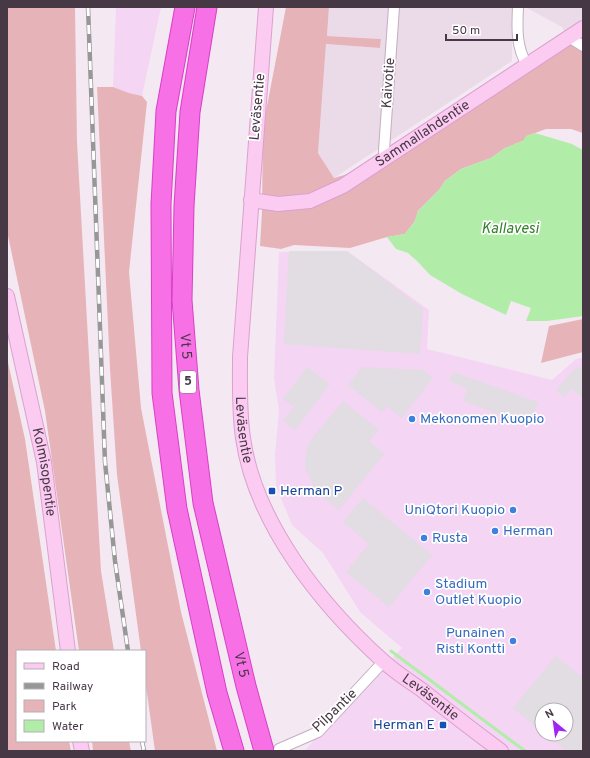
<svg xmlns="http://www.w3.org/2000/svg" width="590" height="758" viewBox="0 0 590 758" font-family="Overpass,sans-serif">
<rect width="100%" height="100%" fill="#f4e9f2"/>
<g fill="#ebdbe9">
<path d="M329,7h183v54l-178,117 -16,-25 8,-109 54,4 1,-9 -54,-3z"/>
<path d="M525,7h58v40l-13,-7 -8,-13z"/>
</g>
<g fill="#f4d5f3" fill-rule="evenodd">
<path d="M116,7h45l-19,89 -13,-3 -16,-6z"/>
<path d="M347,251l82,59 -2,39 125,31 24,-21 7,-1v393h-279l98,-103 -42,-36 -37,-59 -31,-28 -16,-39 -1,-31 4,-45 -5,-31 5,-127zM542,710h24v24h-24z"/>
</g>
<g fill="#e6b4b8">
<path d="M7,7h68l2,135 24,429 13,80h-35l-34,-240 -38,-180z"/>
<path d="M286,7h43l-2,29 54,3 -1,9 -54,-4 -8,109 16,25 55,-16 181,-122 13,8v85l-12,-4h-25l-19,7 -4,5 -6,2 -4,2 -8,3 -14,10 -30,11 -16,12 -6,9 -21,21 -3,10 -10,13 -18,3 -37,11 -56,-3 -13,4 -21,-3 2,-34 1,-85z"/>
<path d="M97,87h16l16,6 13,3 5,6 -18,170 12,136 40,204 36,139h-62l-10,-72v-28h-4l-24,-176 -7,-106z"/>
<path d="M583,319v33l-42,11 8,-37z"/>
<path d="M7,358l18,81 31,212h-39v90h52l2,10h-64z"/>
<path d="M92,741h37l2,10h-38z"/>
</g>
<g fill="#e2dde2">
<path d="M289,251h58l76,58 -3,45 -136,-10z"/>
<path d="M577,366l6,5v27l-12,-9 -7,8 -8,-7z"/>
<path d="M307,367l23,17 -35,46 -12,-9 11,-14 -11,-8z"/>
<path d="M362,367l61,3 10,8 -31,40 -15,-12 -5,6 -34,-27z"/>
<path d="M453,372l85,30 -9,24 -66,-25 4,-13 -18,-7z"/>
<path d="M343,401l36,29 -10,11 15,13 -45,56 -23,-18 -11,-25 1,-15 4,-11z"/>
<path d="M363,498l69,57 -43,52 -43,-35 23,-28 -26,-22z"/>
<path d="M556,656l27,22v73h-17l-21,-17h21v-24h-24v22l-29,-24z"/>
</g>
<path fill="#b1eda8" d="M535,133l37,11 11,6v166l-36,5h-21l5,-13 -20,-7 -5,14 -44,-21 -32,-19 -13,-14 -9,-8 -12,-4 -9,-12 18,-3 10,-13 3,-10 21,-21 6,-9 16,-12 30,-11 14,-10 8,-3 4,-2 6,-2 3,-5z"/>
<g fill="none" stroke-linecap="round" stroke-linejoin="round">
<path stroke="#b1eda8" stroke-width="3" d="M391,651l134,100"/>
<defs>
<g id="street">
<path d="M518,7c-1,20 -2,40 9,58"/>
<path d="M569,37l14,9"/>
<path d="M385,159l-1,-9 10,-143"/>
<path d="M279,749l39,-17 66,-71"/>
</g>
<g id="secondary">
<path id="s1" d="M266,7l-26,350c0,27 -1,54 3,81 12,85 78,167 140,223 12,11 26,20 39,29 26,21 52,41 79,61"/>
<path id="s2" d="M251,200l27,4 32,-3 33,-15 240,-158"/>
<path id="s3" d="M7,296l37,166 24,189"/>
<path d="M80,741l2,10"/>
</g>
<g id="highway">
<path d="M185,7l-19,104 -5,93 1,189 15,116 40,184 17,58"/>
<path id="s4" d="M207,7l-17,105 -6,94 -2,94 7,90 14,113 43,183 18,65"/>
</g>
</defs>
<use href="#street" stroke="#c2afbf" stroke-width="12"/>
<use href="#secondary" stroke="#daa1ce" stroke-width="16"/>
<use href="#highway" stroke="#d740c7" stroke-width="21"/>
<use href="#street" stroke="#fff" stroke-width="10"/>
<use href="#secondary" stroke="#fccbf1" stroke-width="14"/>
<use href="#highway" stroke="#f770e5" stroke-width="19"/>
<defs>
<g id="rail">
<path d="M88,7l17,455 10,99 13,90"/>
<path d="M142,741l2,10"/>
</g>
</defs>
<use href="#rail" stroke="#979797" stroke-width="4.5"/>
<use href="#rail" stroke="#fff" stroke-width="3" stroke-dasharray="9" stroke-linecap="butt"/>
</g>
<g fill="#3f7fe0" stroke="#fff" stroke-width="1.5">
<circle cx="412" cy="419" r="4"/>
<circle cx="513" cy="510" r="4"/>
<circle cx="495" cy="531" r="4"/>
<circle cx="424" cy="538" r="4"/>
<circle cx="427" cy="592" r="4"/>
<circle cx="513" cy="641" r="4"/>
</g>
<g fill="#1a4fb4" stroke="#fff" stroke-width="1.5">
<rect x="268" y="487" width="8" height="8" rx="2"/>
<rect x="439" y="721" width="8" height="8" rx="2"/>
</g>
<g text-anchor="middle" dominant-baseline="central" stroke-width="3.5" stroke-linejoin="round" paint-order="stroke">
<rect fill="#fff" stroke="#7e747e" stroke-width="1" x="180" y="371" width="16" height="22" rx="3"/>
<g font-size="13" font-weight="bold" fill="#473846">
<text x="188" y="382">5</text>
</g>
<g font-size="14" fill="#473846" stroke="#fff">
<text transform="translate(389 83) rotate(-86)">Kaivotie</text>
<text transform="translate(258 107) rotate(-85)">Leväsentie</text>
<text stroke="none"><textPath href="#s2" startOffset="191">Sammallahdentie</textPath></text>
<text stroke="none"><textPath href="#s4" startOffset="341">Vt 5</textPath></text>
<text stroke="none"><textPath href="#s1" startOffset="424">Leväsentie</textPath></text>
<text stroke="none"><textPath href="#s3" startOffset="180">Kolmisopentie</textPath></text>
<text stroke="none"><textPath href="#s4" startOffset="665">Vt 5</textPath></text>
<text stroke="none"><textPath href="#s1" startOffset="760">Leväsentie</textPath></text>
<text transform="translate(335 711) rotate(-44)">Pilpantie</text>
</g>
<g font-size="14" fill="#366cbe" stroke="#fff" text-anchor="start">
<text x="420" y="419">Mekonomen Kuopio</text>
<text x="505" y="510" text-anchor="end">UniQtori Kuopio</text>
<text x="503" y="531">Herman</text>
<text x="432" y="538">Rusta</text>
<text x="435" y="584">Stadium<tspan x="435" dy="16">Outlet Kuopio</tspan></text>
<text x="505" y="633" text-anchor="end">Punainen<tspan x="505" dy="16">Risti Kontti</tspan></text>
</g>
<g font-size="14" fill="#164399" stroke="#fff" text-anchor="start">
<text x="280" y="491">Herman P</text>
<text x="435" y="725" text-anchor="end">Herman E</text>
</g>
<g font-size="15" font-style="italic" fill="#33802a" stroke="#fff">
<text x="510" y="229">Kallavesi</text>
</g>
</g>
<rect width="590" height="758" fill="none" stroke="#473846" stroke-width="16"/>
<rect x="16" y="650" width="130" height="92" fill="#ffffff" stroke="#b5afb5"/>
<rect x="24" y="663" width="20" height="6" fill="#fccbf1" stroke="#b5afb5"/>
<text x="52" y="670" font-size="12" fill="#473846">Road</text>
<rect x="24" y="683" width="20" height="6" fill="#979797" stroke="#b5afb5"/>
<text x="52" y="690" font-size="12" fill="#473846">Railway</text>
<rect x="24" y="700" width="20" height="12" fill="#e6b4b8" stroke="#b5afb5"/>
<text x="52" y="710" font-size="12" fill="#473846">Park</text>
<rect x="24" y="720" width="20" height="12" fill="#b1eda8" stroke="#b5afb5"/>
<text x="52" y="730" font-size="12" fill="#473846">Water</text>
<g transform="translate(554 722) rotate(331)"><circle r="19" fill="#ffffff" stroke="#b5afb5"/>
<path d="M0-3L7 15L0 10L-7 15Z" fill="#a224f0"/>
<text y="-6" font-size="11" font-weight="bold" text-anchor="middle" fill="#473846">N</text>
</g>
<path d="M446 34v6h71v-6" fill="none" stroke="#473846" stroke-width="2"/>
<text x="452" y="34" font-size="12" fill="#473846" stroke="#ffffff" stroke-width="3" paint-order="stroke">50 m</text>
</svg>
